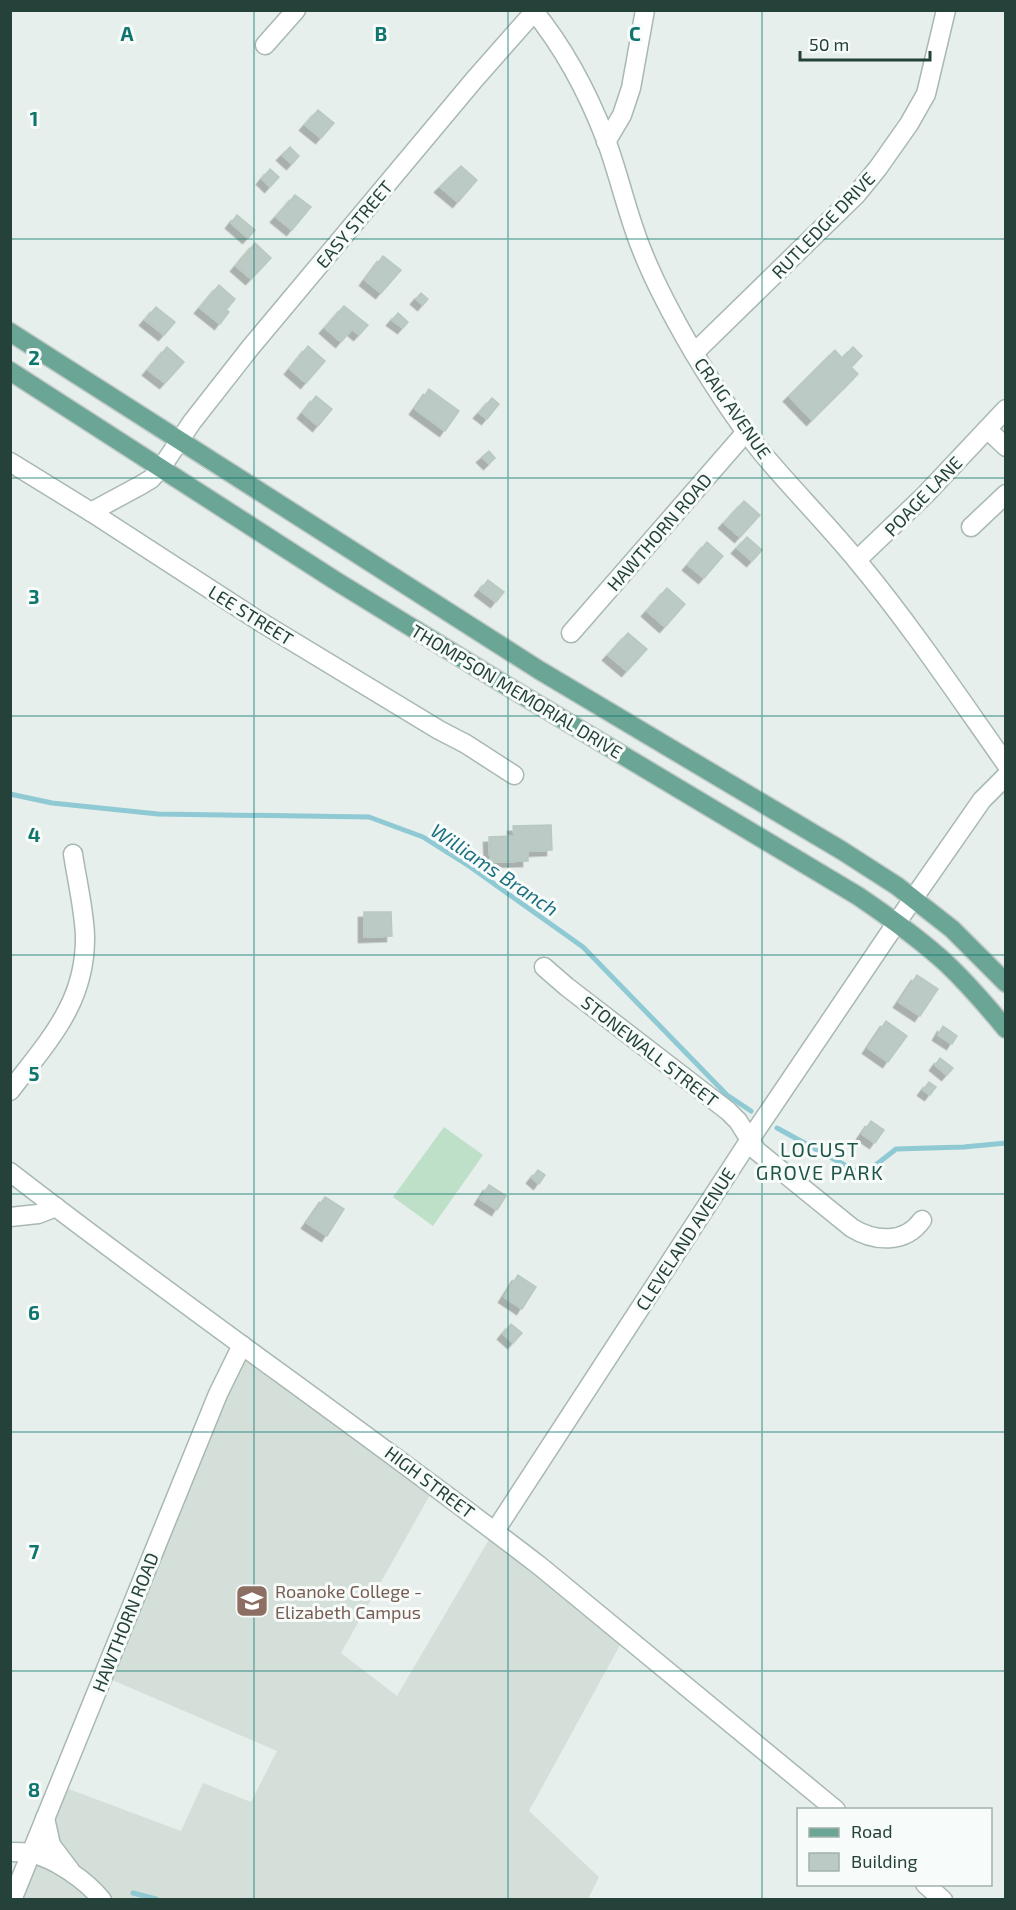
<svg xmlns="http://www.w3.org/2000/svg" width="1016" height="1910" viewBox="0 0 1016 1910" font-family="'Exo 2',sans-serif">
<defs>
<filter id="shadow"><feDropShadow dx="-5.5" dy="5.5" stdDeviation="0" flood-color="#0004"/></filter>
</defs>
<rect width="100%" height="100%" fill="#e6efeb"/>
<path fill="#d4dfda" d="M242,1345l193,141 -94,167 56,43 97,-165 131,105 -96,175 70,66 -11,22 -576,1 46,-115 123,46 22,-48 48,19 26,-51 -174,-75z"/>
<path fill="#bfe0c8" d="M444,1127l39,28 -50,71 -40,-29z"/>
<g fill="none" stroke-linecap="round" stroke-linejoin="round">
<g stroke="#8ec9d4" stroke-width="5">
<path d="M10,794l42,9 106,11 211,3 54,20 46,29 114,81 144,148 24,16"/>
<path d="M777,1128l86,47 33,-26 68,-2 42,-4"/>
<path d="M133,1893l23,6"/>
</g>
</g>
<g fill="#bbcac4" stroke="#b8c9c2" stroke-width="1.5" filter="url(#shadow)">
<path d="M318,110l16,13 -13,15 -16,-13z"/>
<path d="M290,147l9,9 -7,8 -10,-9z"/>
<path d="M461,166l16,14 -19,22 -18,-15z"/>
<path d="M270,169l9,8 -9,10 -8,-8z"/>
<path d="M295,195l16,12 -19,23 -16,-13z"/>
<path d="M237,215l18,15 -7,8 -17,-15z"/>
<path d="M255,243l16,15 -20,21 -15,-13z"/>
<path d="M383,256l18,14 -20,23 -16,-13z"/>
<path d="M219,285l16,14 -9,11 3,2 -9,12 -20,-16z"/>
<path d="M421,293l7,6 -5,6 -7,-6z"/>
<path d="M344,306l24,19 -9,10 -7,-6 -11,13 -16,-14z"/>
<path d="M156,307l19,15 -11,13 -19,-15z"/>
<path d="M398,313l10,9 -5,6 -11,-8z"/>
<path d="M308,346l17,15 -19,22 -16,-14z"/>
<path d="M167,347l17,15 -19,21 -17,-13z"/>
<path d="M853,347l9,9 -11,11 7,7 -46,46 -23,-24 46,-46 7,8z"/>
<path d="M429,389l30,22 -14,20 -30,-22z"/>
<path d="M316,396l16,13 -14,17 -15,-13z"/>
<path d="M492,398l7,6 -12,15 -8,-6z"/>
<path d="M489,451l6,7 -6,6 -7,-7z"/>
<path d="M744,501l16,14 -20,22 -16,-14z"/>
<path d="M747,537l15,13 -10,11 -15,-13z"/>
<path d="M707,542l16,14 -19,22 -16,-13z"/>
<path d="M488,580l16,12 -8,10 -16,-12z"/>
<path d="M667,588l18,16 -20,23 -18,-16z"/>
<path d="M628,633l19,16 -20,22 -19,-16z"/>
<path d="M551,825l1,25 -24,1v10l-38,1 -1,-25 25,-1 -1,-10z"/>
<path d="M364,912h27l1,24 -28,1z"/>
<path d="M917,975l21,14 -18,27 -21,-14z"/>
<path d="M886,1021l21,15 -19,26 -20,-14z"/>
<path d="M943,1026l14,10 -5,8 -14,-9z"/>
<path d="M940,1058l13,10 -6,7 -12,-10z"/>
<path d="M929,1082l7,5 -6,8 -7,-5z"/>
<path d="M871,1121l13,9 -9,13 -13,-9z"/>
<path d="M538,1170l7,5 -6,9 -7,-6z"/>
<path d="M489,1185l17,11 -9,14 -17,-11z"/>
<path d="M325,1197l19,12 -17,27 -20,-13z"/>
<path d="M518,1275l18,12 -14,22 -18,-12z"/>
<path d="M511,1324l11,9 -9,10 -10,-9z"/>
</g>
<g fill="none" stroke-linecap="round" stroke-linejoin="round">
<defs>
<g id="minor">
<path d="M533,10c32,39 55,83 73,130 13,35 21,73 35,108 14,36 33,71 53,105 21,35 43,69 69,101 31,37 65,71 96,109 53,64 99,133 147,201"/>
<path d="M265,45l31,-35"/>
<path d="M606,142l16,-27 9,-27 14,-78"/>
<path d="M694,353l162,-158 22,-27 31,-44 17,-30 20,-84"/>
<path d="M987,429l19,18"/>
<path d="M10,462l81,50"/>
<path d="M971,527l35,-33"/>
<path d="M857,560l68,-65 81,-86"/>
<path d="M571,633l175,-201"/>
<path d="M514,775l-48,-31 -27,-14 -180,-109 -168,-109 50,-27 10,-6 10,-11 31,-46 58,-74 224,-268 60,-68"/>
<path d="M544,967l23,20 161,124 10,10 19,30 95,77c23,14 53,16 70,-8"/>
<path d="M10,1091c38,-50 76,-88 75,-155 -1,-27 -8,-55 -12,-82"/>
<path d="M10,1172c174,135 356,260 531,395l295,243"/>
<path d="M10,1217l28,-3 18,-7"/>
<path d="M495,1531l254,-390 148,-219 85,-122 24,-24"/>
<path d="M45,1818l6,27 19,25"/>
<path d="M10,1852c7,0 14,0 20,1 24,5 56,27 72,47"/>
<path d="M925,1884l18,16"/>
<path d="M12,1900l206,-506 24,-49"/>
</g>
<g id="major">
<path d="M10,332l529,338 302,180 56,36 55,43 54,54"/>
<path d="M10,371l326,210 171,105 351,210c31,21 61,42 89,68 21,20 40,42 59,65"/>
</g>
</defs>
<use href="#minor" stroke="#a8b8b2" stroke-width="21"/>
<use href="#major" stroke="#c2cac8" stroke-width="21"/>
<use href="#minor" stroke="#fff" stroke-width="18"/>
<use href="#major" stroke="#6aa596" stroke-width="18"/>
</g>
<path fill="none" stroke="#0f766e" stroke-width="1.5" stroke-opacity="0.55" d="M254,10v1890M508,10v1890M762,10v1890M10,239h996M10,478h996M10,716h996M10,955h996M10,1194h996M10,1432h996M10,1671h996"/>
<defs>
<symbol id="university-square" viewBox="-11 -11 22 22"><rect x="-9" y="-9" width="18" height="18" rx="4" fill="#8d6e63" stroke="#f7fbf9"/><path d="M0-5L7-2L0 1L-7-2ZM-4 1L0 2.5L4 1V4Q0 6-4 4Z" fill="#fff"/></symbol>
</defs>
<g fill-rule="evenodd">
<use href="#university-square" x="233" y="1582" width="38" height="38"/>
</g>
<g text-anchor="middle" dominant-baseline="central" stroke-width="6" stroke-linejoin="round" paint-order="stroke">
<g font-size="18" fill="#24423a" stroke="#f7fbf9">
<text transform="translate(354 224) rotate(-50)">EASY STREET</text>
<text transform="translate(823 225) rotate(-46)">RUTLEDGE DRIVE</text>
<text transform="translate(733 408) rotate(55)">CRAIG AVENUE</text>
<text transform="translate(923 496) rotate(-46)">POAGE LANE</text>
<text transform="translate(659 532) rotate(-49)">HAWTHORN ROAD</text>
<text transform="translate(251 615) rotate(32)">LEE STREET</text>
<text transform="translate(517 691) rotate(31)">THOMPSON MEMORIAL DRIVE</text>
<text transform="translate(650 1051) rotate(38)">STONEWALL STREET</text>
<text transform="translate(685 1239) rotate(-57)">CLEVELAND AVENUE</text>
<text transform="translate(430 1482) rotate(37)">HIGH STREET</text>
<text transform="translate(125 1622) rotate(-68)">HAWTHORN ROAD</text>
</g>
<g font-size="18" fill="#785e54" stroke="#f7fbf9" text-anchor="start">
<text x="275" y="1591">Roanoke College -<tspan x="275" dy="21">Elizabeth Campus</tspan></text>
</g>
<g font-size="20" font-style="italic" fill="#1c6f80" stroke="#f7fbf9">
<text transform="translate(495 869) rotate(34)">Williams Branch</text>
</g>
<g font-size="20" letter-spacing="1.5" fill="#1f5548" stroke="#f7fbf9">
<text x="820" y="1149">LOCUST<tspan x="820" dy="23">GROVE PARK</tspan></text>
</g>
</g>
<g font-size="20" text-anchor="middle" font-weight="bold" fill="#0f766e" stroke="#f7fbf9" stroke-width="6" stroke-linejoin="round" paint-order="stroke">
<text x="127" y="41">A</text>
<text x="381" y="41">B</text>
<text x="635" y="41">C</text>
<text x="34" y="126">1</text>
<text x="34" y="365">2</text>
<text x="34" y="604">3</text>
<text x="34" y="842">4</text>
<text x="34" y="1081">5</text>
<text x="34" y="1320">6</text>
<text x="34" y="1559">7</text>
<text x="34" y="1797">8</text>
</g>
<rect width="1016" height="1910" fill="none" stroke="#24423a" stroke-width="24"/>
<rect x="797" y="1808" width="195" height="78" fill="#f7fbf9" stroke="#a3b1ad" stroke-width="1.5"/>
<rect x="809" y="1828" width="30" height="9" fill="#6aa596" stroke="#a3b1ad" stroke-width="1.5"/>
<text x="851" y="1838" font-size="18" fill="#24423a">Road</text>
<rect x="809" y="1853" width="30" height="18" fill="#bbcac4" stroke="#a3b1ad" stroke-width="1.5"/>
<text x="851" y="1868" font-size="18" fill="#24423a">Building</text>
<path d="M800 51v9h130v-9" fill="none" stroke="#24423a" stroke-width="3"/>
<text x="809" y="51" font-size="18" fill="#24423a" stroke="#f7fbf9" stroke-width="4.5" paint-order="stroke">50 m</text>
</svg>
